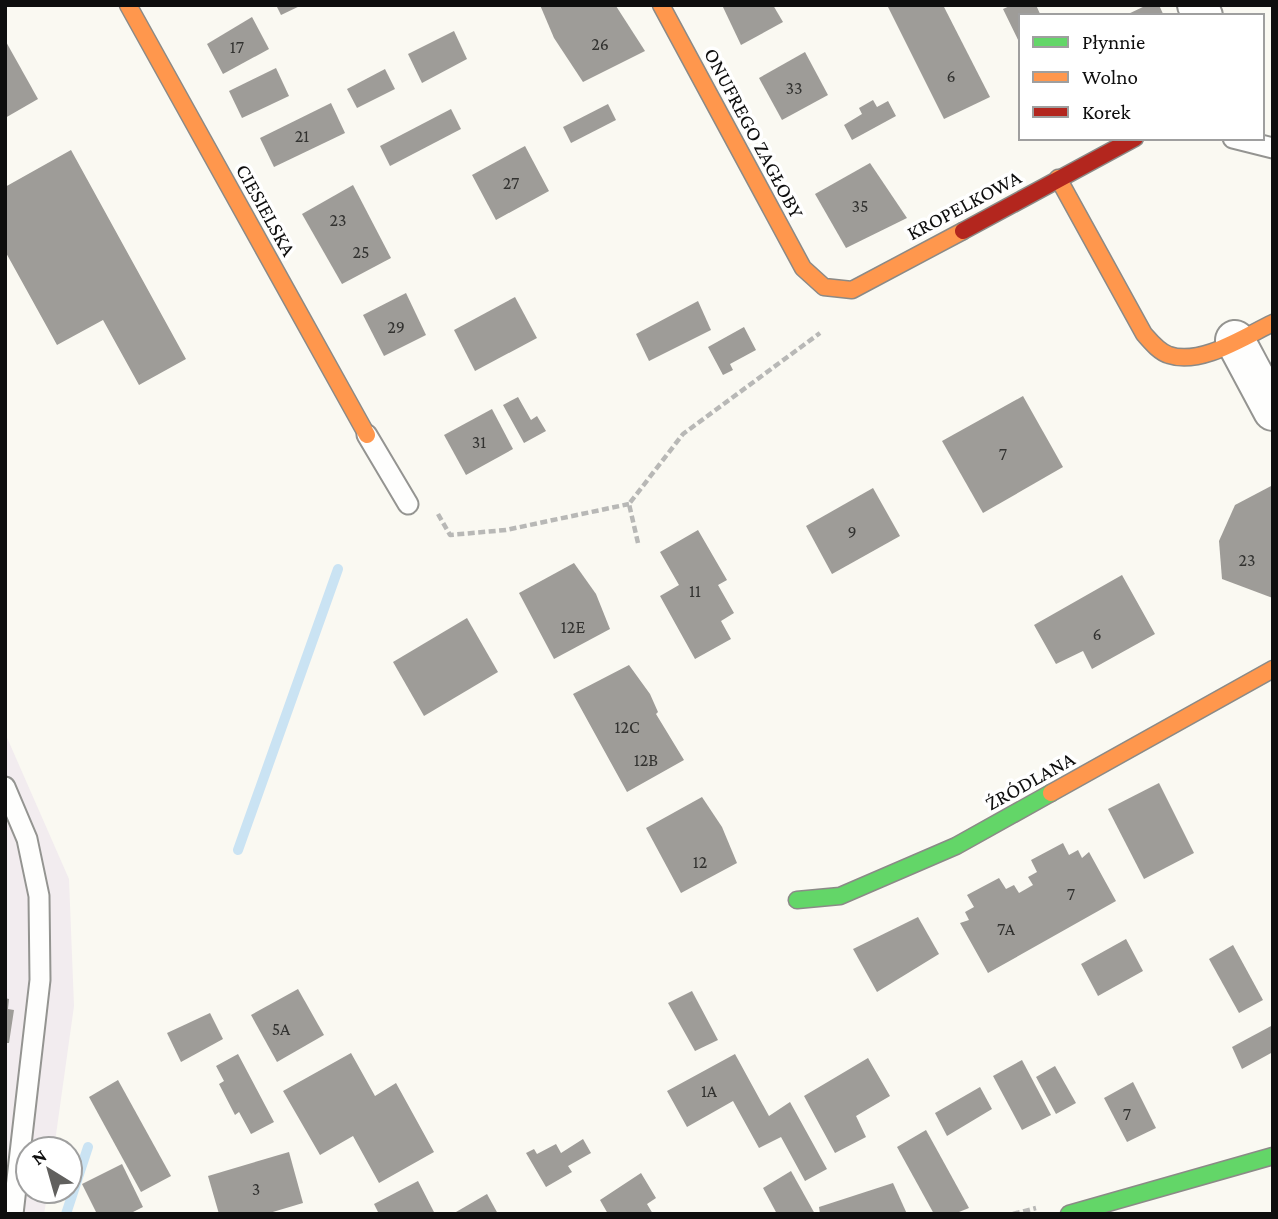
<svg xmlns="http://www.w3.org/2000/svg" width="1278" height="1219" viewBox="0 0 1278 1219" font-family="'Crimson Pro',serif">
<rect width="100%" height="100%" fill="#faf9f2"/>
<path fill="#f2ecef" d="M5,733l64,146 5,127 -20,143h-26v42h20l-4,23h-39z"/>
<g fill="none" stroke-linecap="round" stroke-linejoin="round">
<g stroke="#cae3f3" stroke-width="10">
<path d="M238,850l100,-281"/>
<path d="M66,1214l22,-67"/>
</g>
</g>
<g fill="#9e9c98">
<path d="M276,5h26l-21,10z"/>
<path d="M540,5l76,1 29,45 -62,31 -29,-44z"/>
<path d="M722,5h51l10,17 -42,23z"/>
<path d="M887,5h56l47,92 -46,22z"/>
<path d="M1012,5h24l5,11h-20v30l-18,-37z"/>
<path d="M1147,5h12l5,11h-40z"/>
<path d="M252,17l17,32 -46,25 -16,-30z"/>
<path d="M454,31l13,28 -45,24 -14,-29z"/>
<path d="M5,40l33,59 -33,19z"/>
<path d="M805,52l23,43 -46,25 -23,-42z"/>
<path d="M276,68l13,28 -47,22 -13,-27z"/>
<path d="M385,69l10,20 -38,19 -10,-19z"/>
<path d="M873,100l4,7 11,-6 8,15 -44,24 -8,-15 18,-11 -3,-6z"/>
<path d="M331,103l14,30 -71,34 -14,-29z"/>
<path d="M608,104l8,16 -45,23 -8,-16z"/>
<path d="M451,109l10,20 -71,37 -10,-20z"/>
<path d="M525,146l24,45 -53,29 -24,-45z"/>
<path d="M71,150l115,209 -47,26 -36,-65 -46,25 -52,-94v-64z"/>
<path d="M870,163l37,55 -61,30 -31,-54z"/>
<path d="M353,185l38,73 -49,26 -40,-70z"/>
<path d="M406,293l20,42 -42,21 -21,-41z"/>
<path d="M515,297l22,41 -62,33 -21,-41z"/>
<path d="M698,301l13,29 -62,31 -13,-27z"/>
<path d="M744,327l12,23 -26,14 3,6 -10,5 -15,-28z"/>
<path d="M1023,396l40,71 -80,46 -41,-72z"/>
<path d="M518,397l13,23 6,-4 9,15 -22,12 -21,-38z"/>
<path d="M492,409l21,40 -47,26 -22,-40z"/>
<path d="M1273,485v113l-51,-19 -3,-38 16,-36z"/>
<path d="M873,488l27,48 -68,38 -26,-48z"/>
<path d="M698,530l29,50 -9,5 16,28 -13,8 10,18 -36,20 -35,-63 19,-11 -19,-33z"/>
<path d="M574,563l22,31 14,35 -56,30 -35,-66z"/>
<path d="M1122,575l33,59 -63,35 -9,-18 -27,13 -22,-39z"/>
<path d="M467,618l31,54 -74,44 -31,-54z"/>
<path d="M629,665l21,29 8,18 -2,2 28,46 -57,32 -54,-98z"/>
<path d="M1159,783l35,70 -50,26 -36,-70z"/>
<path d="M702,797l20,30 15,36 -56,30 -35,-65z"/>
<path d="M1063,843l6,12 9,-5 4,8 7,-6 27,49 -128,72 -28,-50 9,-3 -4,-8 9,-5 -7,-12 32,-17 7,11 8,-4 5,8 14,-8 -5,-8 9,-5 -6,-12z"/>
<path d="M918,917l21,37 -62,38 -24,-43z"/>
<path d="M1126,939l17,32 -45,25 -17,-32z"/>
<path d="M1233,945l30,55 -24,13 -30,-54z"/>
<path d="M298,989l26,46 -47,27 -26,-47z"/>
<path d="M692,991l26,49 -23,11 -27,-48z"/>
<path d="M5,998l4,1 -1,10 6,1 -5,33h-4z"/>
<path d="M210,1013l13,26 -42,23 -14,-29z"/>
<path d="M1273,1025v27l-31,17 -10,-22z"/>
<path d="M351,1053l24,43 21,-13 38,69 -55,31 -26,-47 -33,19 -37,-64z"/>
<path d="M238,1054l36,68 -23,12 -12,-22 -4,3 -16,-31 5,-3 -8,-15z"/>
<path d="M735,1054l34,62 21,-14 37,67 -22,12 -24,-44 -22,11 -26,-47 -46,26 -20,-36z"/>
<path d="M868,1058l22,38 -34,20 10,21 -31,16 -31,-57z"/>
<path d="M1022,1060l29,55 -29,15 -29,-54z"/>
<path d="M1055,1066l21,37 -20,11 -20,-37z"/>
<path d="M118,1080l53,96 -30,16 -52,-95z"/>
<path d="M1133,1082l23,46 -29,14 -23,-44z"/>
<path d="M980,1087l12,22 -45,27 -12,-23z"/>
<path d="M926,1130l43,78 -15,6h-20l-37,-67z"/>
<path d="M583,1139l8,14 -23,13 4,6 -26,15 -20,-34 8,-4 3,5 19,-10 5,9z"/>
<path d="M289,1152l14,51 -37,11h-47l-11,-38z"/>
<path d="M122,1164l21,43 -14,7h-32l-15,-30z"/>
<path d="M791,1171l24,43h-38l-14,-26z"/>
<path d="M641,1173l15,25 -9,6 6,10h-45l-8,-14z"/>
<path d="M418,1181l17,33h-56l-5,-10z"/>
<path d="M893,1183l14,31h-87l-1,-7z"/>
<path d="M487,1194l11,20h-41l-1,-2z"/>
</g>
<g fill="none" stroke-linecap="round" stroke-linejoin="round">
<defs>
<g id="lane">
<path d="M1233,138l40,10"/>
<path d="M367,435l41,69"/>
<path d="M5,787l22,52 12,57 1,84 -27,234"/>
</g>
<g id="street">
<path d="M1197,5l6,11"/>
<path d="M1235,340l38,71"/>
</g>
<g id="fast">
<path d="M797,900l43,-4 116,-50 95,-53"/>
<path d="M1069,1214l204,-58"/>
</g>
<g id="slow">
<path d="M128,5l239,430"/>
<path d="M661,5l142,263 21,19 28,3 111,-59"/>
<path d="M1058,178l86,156c7,8 15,18 25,21 32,11 76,-19 104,-32"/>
<path d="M1051,793l222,-124"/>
</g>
<path id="jam" d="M963,231l172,-93"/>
</defs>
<use href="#lane" stroke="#949491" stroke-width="23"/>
<use href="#street" stroke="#949491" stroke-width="42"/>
<use href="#fast" stroke="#8b8a87" stroke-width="19"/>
<use href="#slow" stroke="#8b8a87" stroke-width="19"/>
<use href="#jam" stroke="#8b8a87" stroke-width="19"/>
<g stroke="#b8b8b6" stroke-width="4.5" stroke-dasharray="7 3.5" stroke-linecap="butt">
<path d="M438,514l12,21 56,-5 123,-26"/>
<path d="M638,543l-9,-39 54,-70 137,-101"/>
<path d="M1013,1214l23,-6"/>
</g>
<use href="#lane" stroke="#fefefd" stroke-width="19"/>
<use href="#street" stroke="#fefefd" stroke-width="38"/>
<use href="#fast" stroke="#63d668" stroke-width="16"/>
<use href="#slow" stroke="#ff974d" stroke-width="16"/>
<use href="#jam" stroke="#b3261e" stroke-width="16"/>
</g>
<g text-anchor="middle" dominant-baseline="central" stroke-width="7" stroke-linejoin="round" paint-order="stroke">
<g font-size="18" fill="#323230">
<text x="600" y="44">26</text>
<text x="237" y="47">17</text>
<text x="951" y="76">6</text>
<text x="794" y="88">33</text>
<text x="302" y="136">21</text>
<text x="511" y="183">27</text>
<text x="860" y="206">35</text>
<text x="338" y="220">23</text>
<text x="361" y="252">25</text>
<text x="396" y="327">29</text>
<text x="479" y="442">31</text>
<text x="1003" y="454">7</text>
<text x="852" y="532">9</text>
<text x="1247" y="560">23</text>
<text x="695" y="591">11</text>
<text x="573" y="627">12E</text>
<text x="1097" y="634">6</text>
<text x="627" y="727">12C</text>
<text x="646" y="760">12B</text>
<text x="700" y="862">12</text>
<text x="1071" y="894">7</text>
<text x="1006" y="929">7A</text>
<text x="281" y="1029">5A</text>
<text x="709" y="1091">1A</text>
<text x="1127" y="1114">7</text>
<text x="256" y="1189">3</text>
</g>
<g font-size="21" fill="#0e0e0e" stroke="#fff">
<text transform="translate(754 133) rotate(62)">ONUFREGO ZAGŁOBY</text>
<text transform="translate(964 205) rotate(-28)">KROPELKOWA</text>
<text transform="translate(266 210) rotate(61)">CIESIELSKA</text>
<text transform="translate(1030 781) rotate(-29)">ŹRÓDLANA</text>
</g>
</g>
<rect width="1278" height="1219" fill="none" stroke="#0e0e0e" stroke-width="14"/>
<rect x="1019" y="14" width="245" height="126" fill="#ffffff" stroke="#9f9f9f" stroke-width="2"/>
<rect x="1033" y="37" width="35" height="10" fill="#63d668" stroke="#9f9f9f" stroke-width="2"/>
<text x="1082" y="49" font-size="21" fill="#0e0e0e">Płynnie</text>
<rect x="1033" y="72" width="35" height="10" fill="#ff974d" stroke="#9f9f9f" stroke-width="2"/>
<text x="1082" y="84" font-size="21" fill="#0e0e0e">Wolno</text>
<rect x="1033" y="107" width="35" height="10" fill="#b3261e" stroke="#9f9f9f" stroke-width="2"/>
<text x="1082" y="119" font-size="21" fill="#0e0e0e">Korek</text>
<g transform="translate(49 1170) rotate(323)"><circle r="33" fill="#ffffff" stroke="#9f9f9f" stroke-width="2"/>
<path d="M0-5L12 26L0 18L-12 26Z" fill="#61605e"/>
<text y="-10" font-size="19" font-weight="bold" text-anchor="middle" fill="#0e0e0e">N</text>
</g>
</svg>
